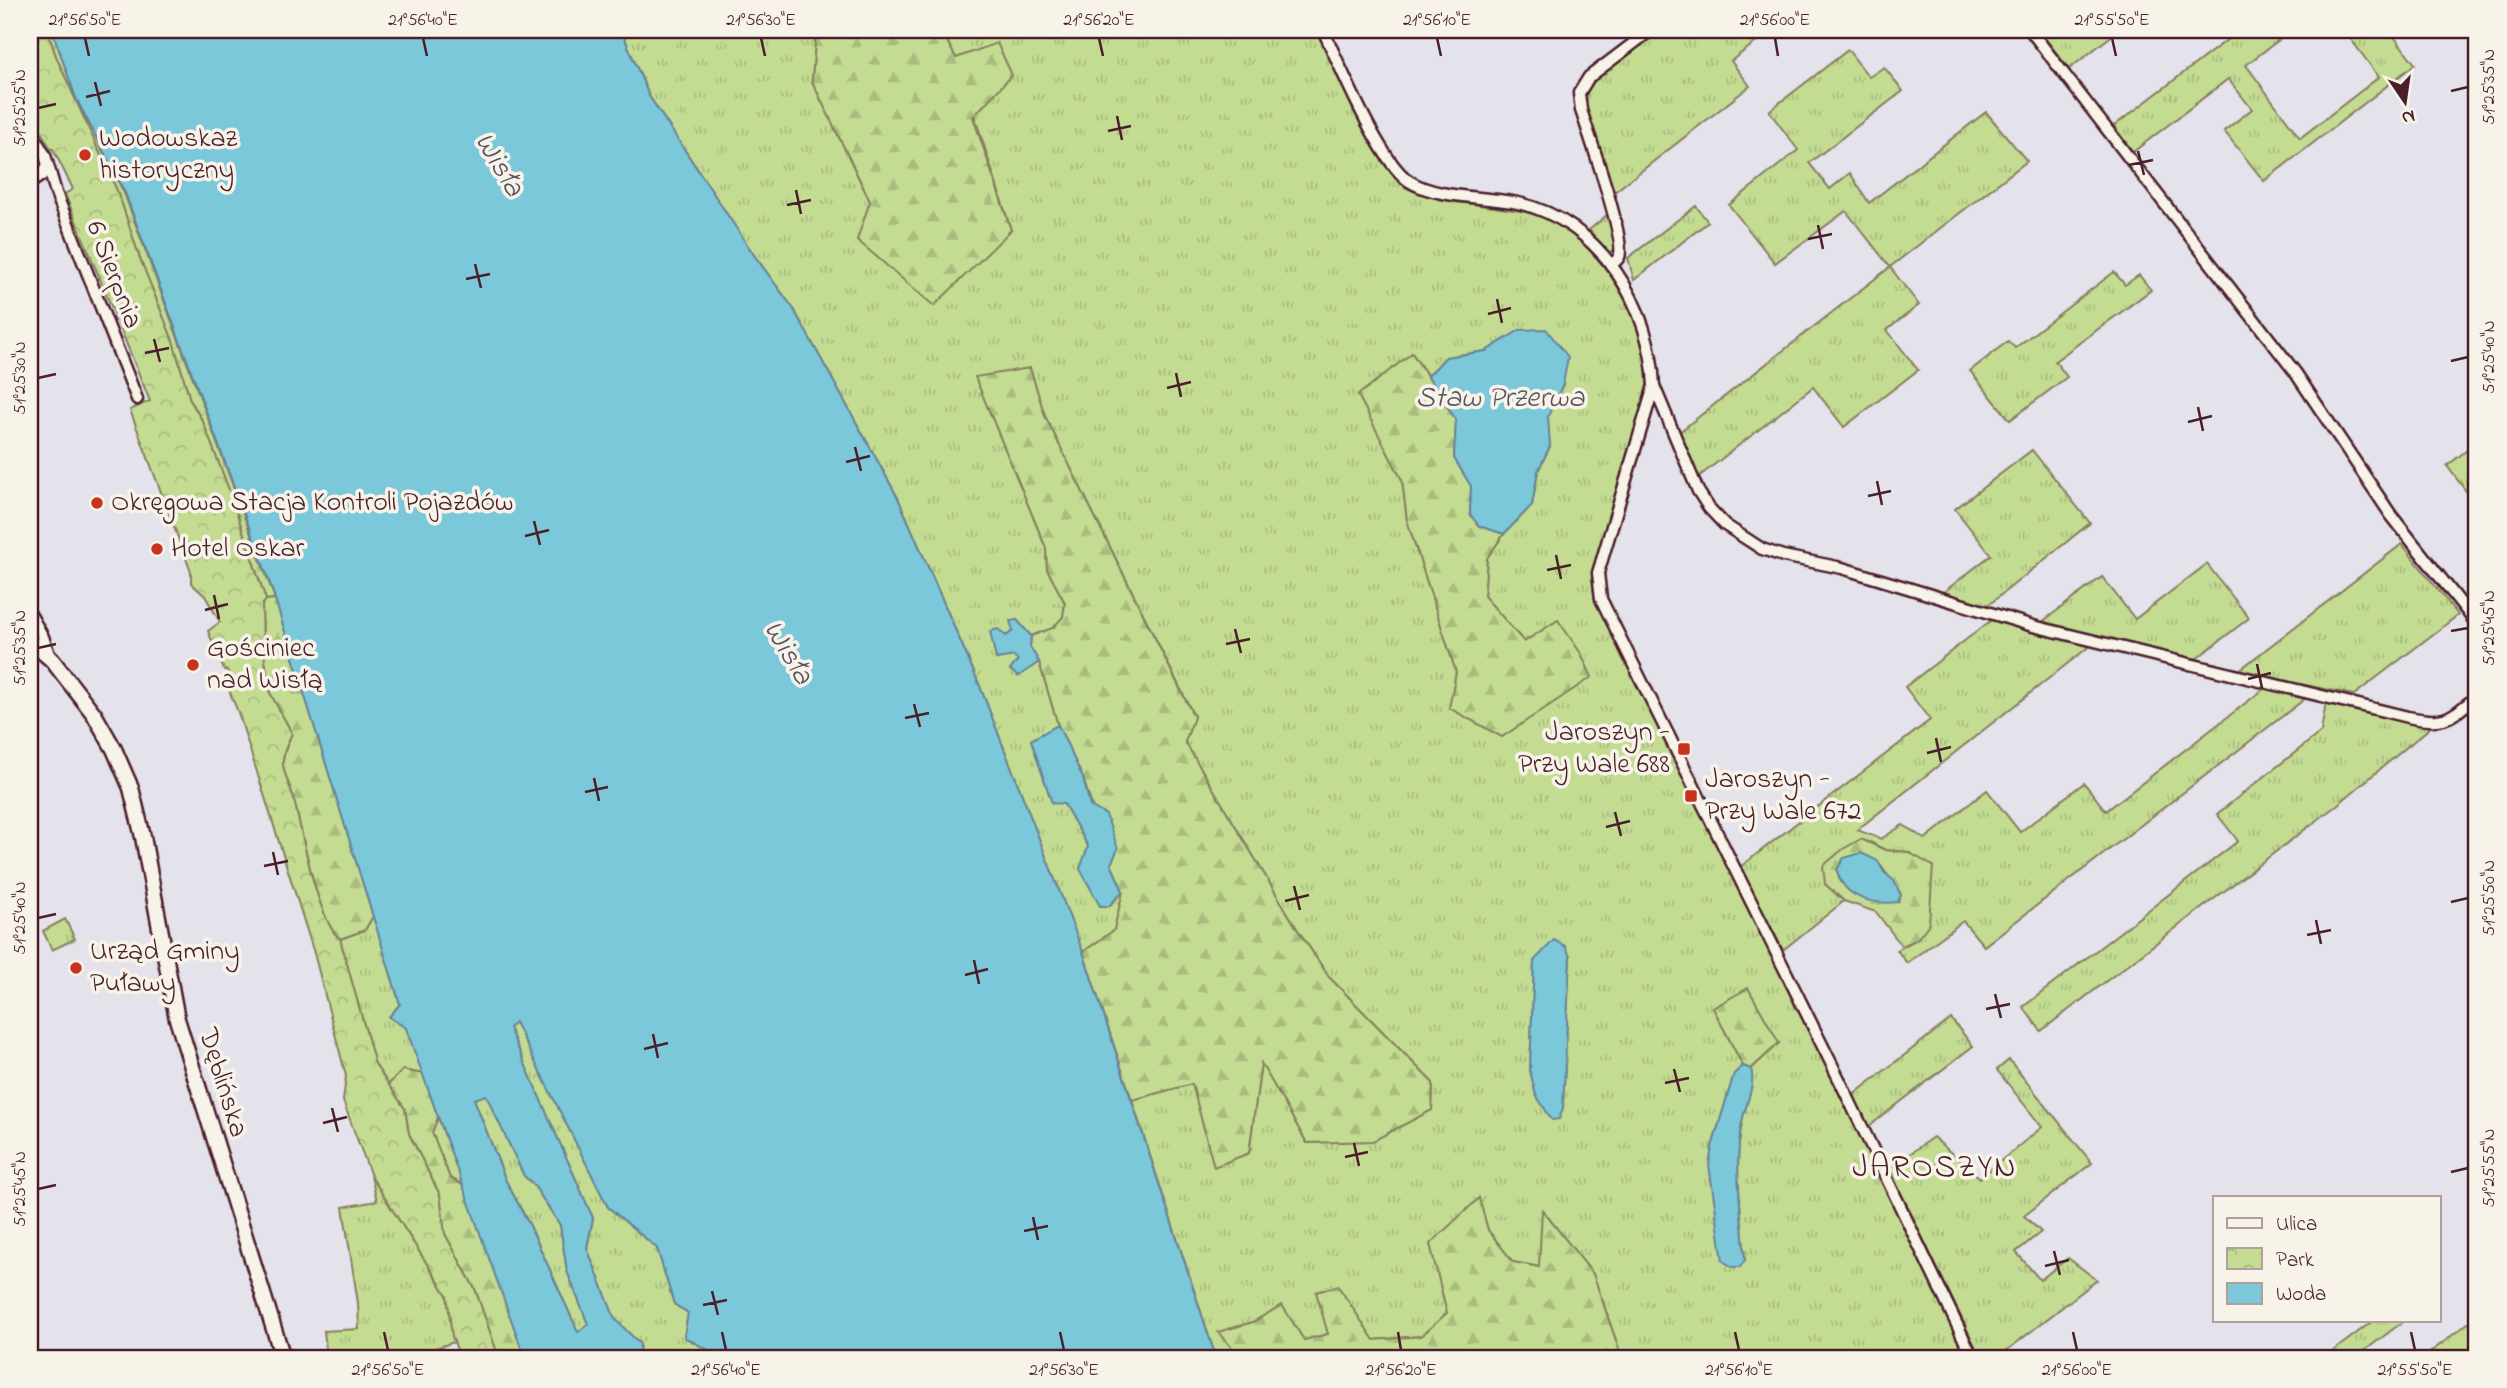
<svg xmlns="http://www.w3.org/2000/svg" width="2507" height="1388" viewBox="0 0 2507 1388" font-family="'Indie Flower',sans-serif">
<defs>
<pattern id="grass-tufts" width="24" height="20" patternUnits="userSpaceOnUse" patternTransform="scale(1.75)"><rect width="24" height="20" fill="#c3dc92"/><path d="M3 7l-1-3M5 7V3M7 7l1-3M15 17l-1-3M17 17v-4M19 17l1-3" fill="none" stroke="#a9bc7e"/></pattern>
<pattern id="forest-firs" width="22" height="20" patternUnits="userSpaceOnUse" patternTransform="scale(1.75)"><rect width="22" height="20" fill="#c3dc92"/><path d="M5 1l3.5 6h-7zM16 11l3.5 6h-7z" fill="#a9bc7e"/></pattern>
<pattern id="park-crowns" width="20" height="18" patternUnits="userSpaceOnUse" patternTransform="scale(1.75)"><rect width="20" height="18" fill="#c3dc92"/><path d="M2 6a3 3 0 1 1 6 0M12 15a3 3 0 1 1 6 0" fill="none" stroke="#a9bc7e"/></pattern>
</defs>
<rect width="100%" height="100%" fill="#e4e2ea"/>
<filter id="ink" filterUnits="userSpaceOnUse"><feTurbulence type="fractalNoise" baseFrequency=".0143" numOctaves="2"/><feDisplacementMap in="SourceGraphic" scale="14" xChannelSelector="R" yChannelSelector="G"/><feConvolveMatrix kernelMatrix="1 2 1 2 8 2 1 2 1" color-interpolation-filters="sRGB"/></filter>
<g filter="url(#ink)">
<g fill="url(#grass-tufts)" stroke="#867e5e" stroke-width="2" fill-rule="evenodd">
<path d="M47,30h5l24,68 48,95 151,406 -9,1 -37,-110 -26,-68 -13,-22 -17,-59 -34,-85 -20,-61 -62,-136z"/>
<path d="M624,30h192l-4,51 58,120 141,29 -55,-172 -15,-28h375c16,32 62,141 89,157 29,16 86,18 120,25 59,12 108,83 120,139 3,10 2,21 3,32l-54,189 -1,17 5,18 228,455 141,296h-345l-29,-84 -50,-63 -3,56 -27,-5 -25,-32 -9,-31 -48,45 16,70 -26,22 -47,4 -46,-6 -24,7 -22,-35 -29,16 -34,10 22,26h-25l-84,-258 60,-17 22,83 35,-13 12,-91 46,81 66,-3 59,-30 1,-27 -104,-106 -33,-50 -111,-185 9,-26 -149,-300 -15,-47 -54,9 70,170 1,21 18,34 -2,14 -10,11 -22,8 -14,-16 -3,12 -9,4 -9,23 17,-3 5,4v16l21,-14 19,63 -27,15 21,62 12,2 24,42 21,60 14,-15 -9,40 -31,21 -104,-268 -81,-186 -105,-190 -39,-53 -105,-159 -27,-64zM1520,330l43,54 -16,32 3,30 -12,25 -6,34 -28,29 -17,24 -3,38 40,46 34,-22 -108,88 6,-36 -49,-152 -5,-40 10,-127 16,23 18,-19 40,-6zM1570,956l-7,152 -27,-13 -6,-25 4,-109zM1713,1008l66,35 -28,26c4,16 -6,36 -9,53 -9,44 0,93 3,138l-33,-113 22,-73 9,-8z"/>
<path d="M1659,30h113l-41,31 19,25 -137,107 -29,-91 7,-20z"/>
<path d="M2039,30h80l-50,39z"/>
<path d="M2240,30h52l-46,35 54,73 79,-61 -35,-47h45l26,34 -151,117 -40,-50 28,-22 -24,-30 -95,73 -19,-26z"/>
<path d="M1848,50l21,27 15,-10 19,24 -94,72 21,26 20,-16 19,30 117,-91 41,49 -137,106 29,38 -32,25 31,40 -74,57 -31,-40 -117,92 -18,-46 212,-166 -44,-56 -71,52 -46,-58 69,-55 -29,-39z"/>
<path d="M1696,206l12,16 -74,58 -6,-22z"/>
<path d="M1608,214l7,33 -2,4 -5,1 -19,-22z"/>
<path d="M2114,272l11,13 14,-10 12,15 -96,71 12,16 -57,43 -40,-49 38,-30 7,7z"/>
<path d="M2477,442v41l-11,8 -19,-25z"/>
<path d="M2032,450l58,73 -104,84 -45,-13 50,-39 -36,-46z"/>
<path d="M2402,544l56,71 -104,80 -116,-24z"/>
<path d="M2207,564l42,54 -57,44 -150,-40 60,-45 33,42z"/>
<path d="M1994,618l97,27 -234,185 24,9 22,-14 22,14 62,-49 33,42 64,-49 22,28 159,-123 41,10 -322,248 -21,-25 -56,42 -10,-13 20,-11 -9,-87 -23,-2 -15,-8 -45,42 19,17 -61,49 -43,-83 190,-147 -25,-33z"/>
<path d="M2326,702l106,24 -95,79 -296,226 -18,-24 215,-166 -21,-27 104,-82z"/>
<path d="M373,916l27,88 -11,13 17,11 17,46 -20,-4 -15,15 -13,-20 -35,-126 25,-9z"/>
<path d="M65,919l10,20 -23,11 -9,-19z"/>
<path d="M1951,1019l22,27 -105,81 -15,-32z"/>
<path d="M516,1021l92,186 49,41 17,56 14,9 -4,24 39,21h-85l2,-14 -25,-25 -28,-71 6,-30 -84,-190z"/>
<path d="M2009,1060l83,103 -68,53 17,16 -25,20 24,28 28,-22 29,22 -100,78h-16l-92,-189 44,-32 47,41 62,-51 -45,-57z"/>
<path d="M486,1094l38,82 9,8 27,41 7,46 21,53 -10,8 -48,-106 -24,-45 -32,-82z"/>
<path d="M438,1117l25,68 -13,-7 -18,-46z"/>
<path d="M371,1176l76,119 7,47 -49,16h-78l-3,-27 35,-2 -1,-26 -15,-96 34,-6z"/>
<path d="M2477,1316v42h-54z"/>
<path d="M2374,1320h31l-50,38h-31z"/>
</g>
<g fill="url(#forest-firs)" stroke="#867e5e" stroke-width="2" fill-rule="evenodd">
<path d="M816,30h125l15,28 41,-15 15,32 -39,42 38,113 -77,76 -77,-66 13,-39 -58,-120z"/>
<path d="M1412,353l44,67 -2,38 17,28 -1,28 9,12 25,8 -17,24 -3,38 40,46 34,-22 22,32 12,25 -90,60 -53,-29 7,-36 -49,-152 -5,-40 -44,-85z"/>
<path d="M1030,368l15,48 149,301 -9,25 111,185 33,50 104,106 -1,27 -59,31 -66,2 -46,-80 -12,90 -35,14 -22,-83 -60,16 -49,-148 31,-22 9,-39 -12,-27 -28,-86 -25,-53 -19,-63 -9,-15 1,-11 22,-8 10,-11 2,-14 -18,-34 -1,-21 -71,-171z"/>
<path d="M275,599l98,317 -8,14 -25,9c-23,-18 -39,-113 -47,-143 -3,-10 -9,-21 -10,-31 -1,-11 5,-22 9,-32l-22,-40 -7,-45 -1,-43 4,-5z"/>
<path d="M1861,839l24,11 23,2 25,14 -4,58 -12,15 -15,7 -26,-34 -32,-11 -19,-17 -2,-18 20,-17zM1844,858l34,3c7,13 17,21 23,34l-3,6c-25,4 -38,-5 -58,-19l-3,-12z"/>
<path d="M1748,988l31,55 -28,26 -8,-3 -30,-58z"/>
<path d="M403,1070l20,4 15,43 -6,16 18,45 13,7 61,170 -25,3 -24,-69 -30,-55 -5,-39 -31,-61 -4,-25 -17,-24z"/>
<path d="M1479,1198l9,32 25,32 26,5 3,-57 51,64 29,84h-381l-23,-26 35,-10 29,-17 22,35 24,-6 -12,-42 22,-6 36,54 47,-4 26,-23 -17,-69z"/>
</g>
<path fill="url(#park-crowns)" stroke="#867e5e" stroke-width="2" d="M30,30h17l10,29 62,136 20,61 34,85 17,59 13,22 26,68 37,110 -4,5 1,43 7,45 22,40c-4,10 -10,20 -9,32 1,10 7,21 10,31 8,31 24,125 47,143l35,125 30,45 4,25 31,61 5,39 30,55 24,69h-39l-8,-22 -5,-41 -76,-119 -28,-75 3,-25 -32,-123 -75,-238 -10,-25 6,-3 -8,-17h-3l-16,-39 12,-9 -15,-26 -14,-13v-11l-61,-162 20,-9 -85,-207 8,-5 -20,-40h-2l-21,-36z"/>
<g fill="#7cc8db" stroke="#688495" stroke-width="2" fill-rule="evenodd">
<path d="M52,30h572l-2,2 27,64 105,159 39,53 105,190 81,186 104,268 133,406h-493l-39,-21 4,-24 -14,-9 -17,-56 -49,-41 -93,-185 -6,6 84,190 -6,30 28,71 25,25 -2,14h-113l-119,-330 -17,-11 11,-13 -129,-418 -146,-393 -49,-95zM486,1095l38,81 9,8 27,41 7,46 21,53 -10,8 -48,-106 -24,-45 -32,-82z"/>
<path d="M1546,329l22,28 -5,27 -15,32 2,30 -12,25 -6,34 -28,29 -25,-8 -9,-12 1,-28 -17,-28 2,-38 -28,-44 18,-19 40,-6 34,-21z"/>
<path d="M1017,620l14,16 -1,11 9,15 -20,14 -9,-6 8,-10 -4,-4 -18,3 -6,-28 8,-2 8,7 7,-5 -3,-10z"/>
<path d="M1058,725l25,53 7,28 16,9 12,34 -7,15 12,27 -14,15h-9l-20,-37 8,-23 -24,-42 -12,-1 -21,-63z"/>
<path d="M1861,853l17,8 6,11 10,9 7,14 -3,7c-26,3 -55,-4 -61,-32l7,-12z"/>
<path d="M1554,940l11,6 5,10 -7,152 -4,11 -7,1 -16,-25 -6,-24 4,-110z"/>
<path d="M1743,1066l8,3c5,16 -6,36 -9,53 -9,44 0,93 3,138l-5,7h-8l-9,-6 -14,-96 3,-18 22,-73z"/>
</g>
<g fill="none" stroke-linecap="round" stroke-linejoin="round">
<defs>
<g id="minor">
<path d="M1323,30c17,35 56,131 86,151 28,18 77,15 109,22 83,18 133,104 136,183l-56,187 3,26 239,482 133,277"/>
<path d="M2030,30l265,342 96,143 86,109"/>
<path d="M30,130l15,25 11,38 81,206"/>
<path d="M30,183l12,-8 5,-8"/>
<path d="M1611,265c3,-3 7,-5 8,-8 8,-15 -31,-125 -38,-147l-2,-17 10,-16 62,-47"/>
<path d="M1654,386l44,105 11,17 16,17 37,24 21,7 59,12 191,58 375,91c38,8 41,2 69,-21"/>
<path d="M30,614l13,23 7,20"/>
</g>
<path id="secondary" d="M30,641l22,19 42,54 20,35 17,39 12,49 34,182 106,339"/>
</defs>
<use href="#minor" stroke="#4a1f2b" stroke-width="15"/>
<use href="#secondary" stroke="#4a1f2b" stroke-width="19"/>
<use href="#minor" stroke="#f7f3e8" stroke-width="10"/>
<use href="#secondary" stroke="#f7f3e8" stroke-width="14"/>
</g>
</g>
<path fill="none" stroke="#4a1f2b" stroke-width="2.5" d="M85,38l4,18M423,38l4,18M761,38l4,18M1099,38l4,18M1437,38l4,18M1775,38l3,18M2112,38l4,18M95,82l6,24M2451,91l17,-4M86,97l24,-6M38,108l18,-4M1117,116l5,24M1108,131l23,-5M2138,151l6,24M2129,165l24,-5M796,190l5,24M787,205l24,-5M1818,225l5,24M1808,239l24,-5M475,264l6,24M466,279l24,-5M1497,299l5,24M1488,314l23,-6M154,339l6,23M145,353l24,-5M2451,361l17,-4M1176,373l5,24M38,378l18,-4M1167,388l24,-6M2198,407l5,24M2188,422l24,-6M855,447l6,24M846,462l24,-6M1877,481l5,24M1868,496l23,-5M534,521l6,24M525,536l24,-6M1556,555l5,24M1547,570l24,-5M214,595l5,24M205,610l23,-6M1235,629l6,24M2451,631l17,-3M1226,644l24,-5M38,648l18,-4M2257,664l5,24M2248,679l23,-6M914,704l6,23M905,718l24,-5M1936,738l5,24M1927,753l24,-6M594,778l5,23M585,792l23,-5M1615,812l6,24M1606,827l24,-6M273,852l5,23M264,866l24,-5M1294,886l6,24M1285,901l24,-6M2451,902l17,-4M38,918l18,-4M2316,920l5,24M2307,935l24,-5M974,960l5,24M965,975l23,-6M1995,994l6,24M1986,1009l24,-5M653,1034l5,24M644,1049l24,-6M1674,1069l6,23M1665,1083l24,-5M332,1108l6,24M323,1123l24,-6M1354,1143l5,23M1345,1157l23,-5M2451,1172l17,-4M38,1189l18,-4M1033,1217l5,23M1024,1231l24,-5M2054,1251l6,24M2045,1266l24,-6M712,1291l6,24M703,1305l24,-5M384,1332l4,18M722,1332l4,18M1060,1332l4,18M1398,1332l3,18M1735,1332l4,18M2073,1332l4,18M2411,1332l4,18"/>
<g fill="#c8321e" stroke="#f7f3e8" stroke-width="2.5">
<circle cx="85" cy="155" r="7"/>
<circle cx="97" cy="503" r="7"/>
<circle cx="157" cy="549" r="7"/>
<circle cx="193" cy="665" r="7"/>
<rect x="1677" y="742" width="14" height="14" rx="3.5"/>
<rect x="1684" y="789" width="14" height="14" rx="3.5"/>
<circle cx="76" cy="968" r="7"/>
</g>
<g text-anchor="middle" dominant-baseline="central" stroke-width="7" stroke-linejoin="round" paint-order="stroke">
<g font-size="28" fill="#4a1f2b" stroke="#f7f3e8" text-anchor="start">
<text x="99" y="139">Wodowskaz<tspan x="99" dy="32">historyczny</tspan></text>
<text x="111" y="503">Okręgowa Stacja Kontroli Pojazdów</text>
<text x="171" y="549">Hotel Oskar</text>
<text x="207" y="649">Gościniec<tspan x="207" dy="32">nad Wisłą</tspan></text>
<text x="1670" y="733" text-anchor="end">Jaroszyn -<tspan x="1670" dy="32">Przy Wale 688</tspan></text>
<text x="1705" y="780">Jaroszyn -<tspan x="1705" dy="32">Przy Wale 672</tspan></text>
<text x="90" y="952">Urząd Gminy<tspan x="90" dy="32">Puławy</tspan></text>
</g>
<g font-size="28" fill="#4a1f2b" stroke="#f7f3e8">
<text transform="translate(113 275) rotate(69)">6 Sierpnia</text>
<text transform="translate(222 1083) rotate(73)">Dęblińska</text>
</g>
<g font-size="30" font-style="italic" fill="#595260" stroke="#f7f3e8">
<text transform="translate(498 165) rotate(59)">Wisła</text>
<text x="1500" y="399">Staw Przerwa</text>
<text transform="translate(787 653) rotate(59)">Wisła</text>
</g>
<g font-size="32" letter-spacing="2" fill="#4a1f2b" stroke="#f7f3e8">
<text x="1935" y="1168">JAROSZYN</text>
</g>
</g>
<rect width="2507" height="1388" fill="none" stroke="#f7f3e8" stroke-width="77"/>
<rect x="2213" y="1196" width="228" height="126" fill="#f7f3e8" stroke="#b29e9c" stroke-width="2"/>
<rect x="2227" y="1218" width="35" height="10" fill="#f7f3e8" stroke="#b29e9c" stroke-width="2"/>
<text x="2276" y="1230" font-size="21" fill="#4a1f2b">Ulica</text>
<rect x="2227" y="1248" width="35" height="21" fill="url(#park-crowns)" stroke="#b29e9c" stroke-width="2"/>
<text x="2276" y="1266" font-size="21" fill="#4a1f2b">Park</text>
<rect x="2227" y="1283" width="35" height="21" fill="#7cc8db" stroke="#b29e9c" stroke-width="2"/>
<text x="2276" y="1300" font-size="21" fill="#4a1f2b">Woda</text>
<g transform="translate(2405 102) rotate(167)" stroke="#f7f3e8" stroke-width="5" paint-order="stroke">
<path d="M0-5L12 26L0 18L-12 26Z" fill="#4a1f2b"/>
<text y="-10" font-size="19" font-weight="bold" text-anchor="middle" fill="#4a1f2b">N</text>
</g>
<rect x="38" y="38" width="2430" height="1312" fill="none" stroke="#4a1f2b" stroke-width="2.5"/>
<g font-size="18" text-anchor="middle" fill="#4a1f2b">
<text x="85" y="25">21°56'50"E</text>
<text x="423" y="25">21°56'40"E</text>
<text x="761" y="25">21°56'30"E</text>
<text x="1099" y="25">21°56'20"E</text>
<text x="1437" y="25">21°56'10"E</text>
<text x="1775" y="25">21°56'00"E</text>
<text x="2112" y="25">21°55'50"E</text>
<text transform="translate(2488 87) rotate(-90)" y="6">51°25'35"N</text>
<text transform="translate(19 108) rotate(-90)" y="6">51°25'25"N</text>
<text transform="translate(2488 357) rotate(-90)" y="6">51°25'40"N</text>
<text transform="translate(19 378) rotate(-90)" y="6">51°25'30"N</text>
<text transform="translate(2488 628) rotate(-90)" y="6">51°25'45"N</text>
<text transform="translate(19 648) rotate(-90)" y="6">51°25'35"N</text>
<text transform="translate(2488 898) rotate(-90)" y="6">51°25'50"N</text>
<text transform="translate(19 918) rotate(-90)" y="6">51°25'40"N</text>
<text transform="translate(2488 1168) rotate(-90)" y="6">51°25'55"N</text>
<text transform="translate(19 1189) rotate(-90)" y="6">51°25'45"N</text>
<text x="388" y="1375">21°56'50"E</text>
<text x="726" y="1375">21°56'40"E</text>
<text x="1064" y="1375">21°56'30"E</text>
<text x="1401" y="1375">21°56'20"E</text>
<text x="1739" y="1375">21°56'10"E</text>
<text x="2077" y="1375">21°56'00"E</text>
<text x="2415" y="1375">21°55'50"E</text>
</g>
</svg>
